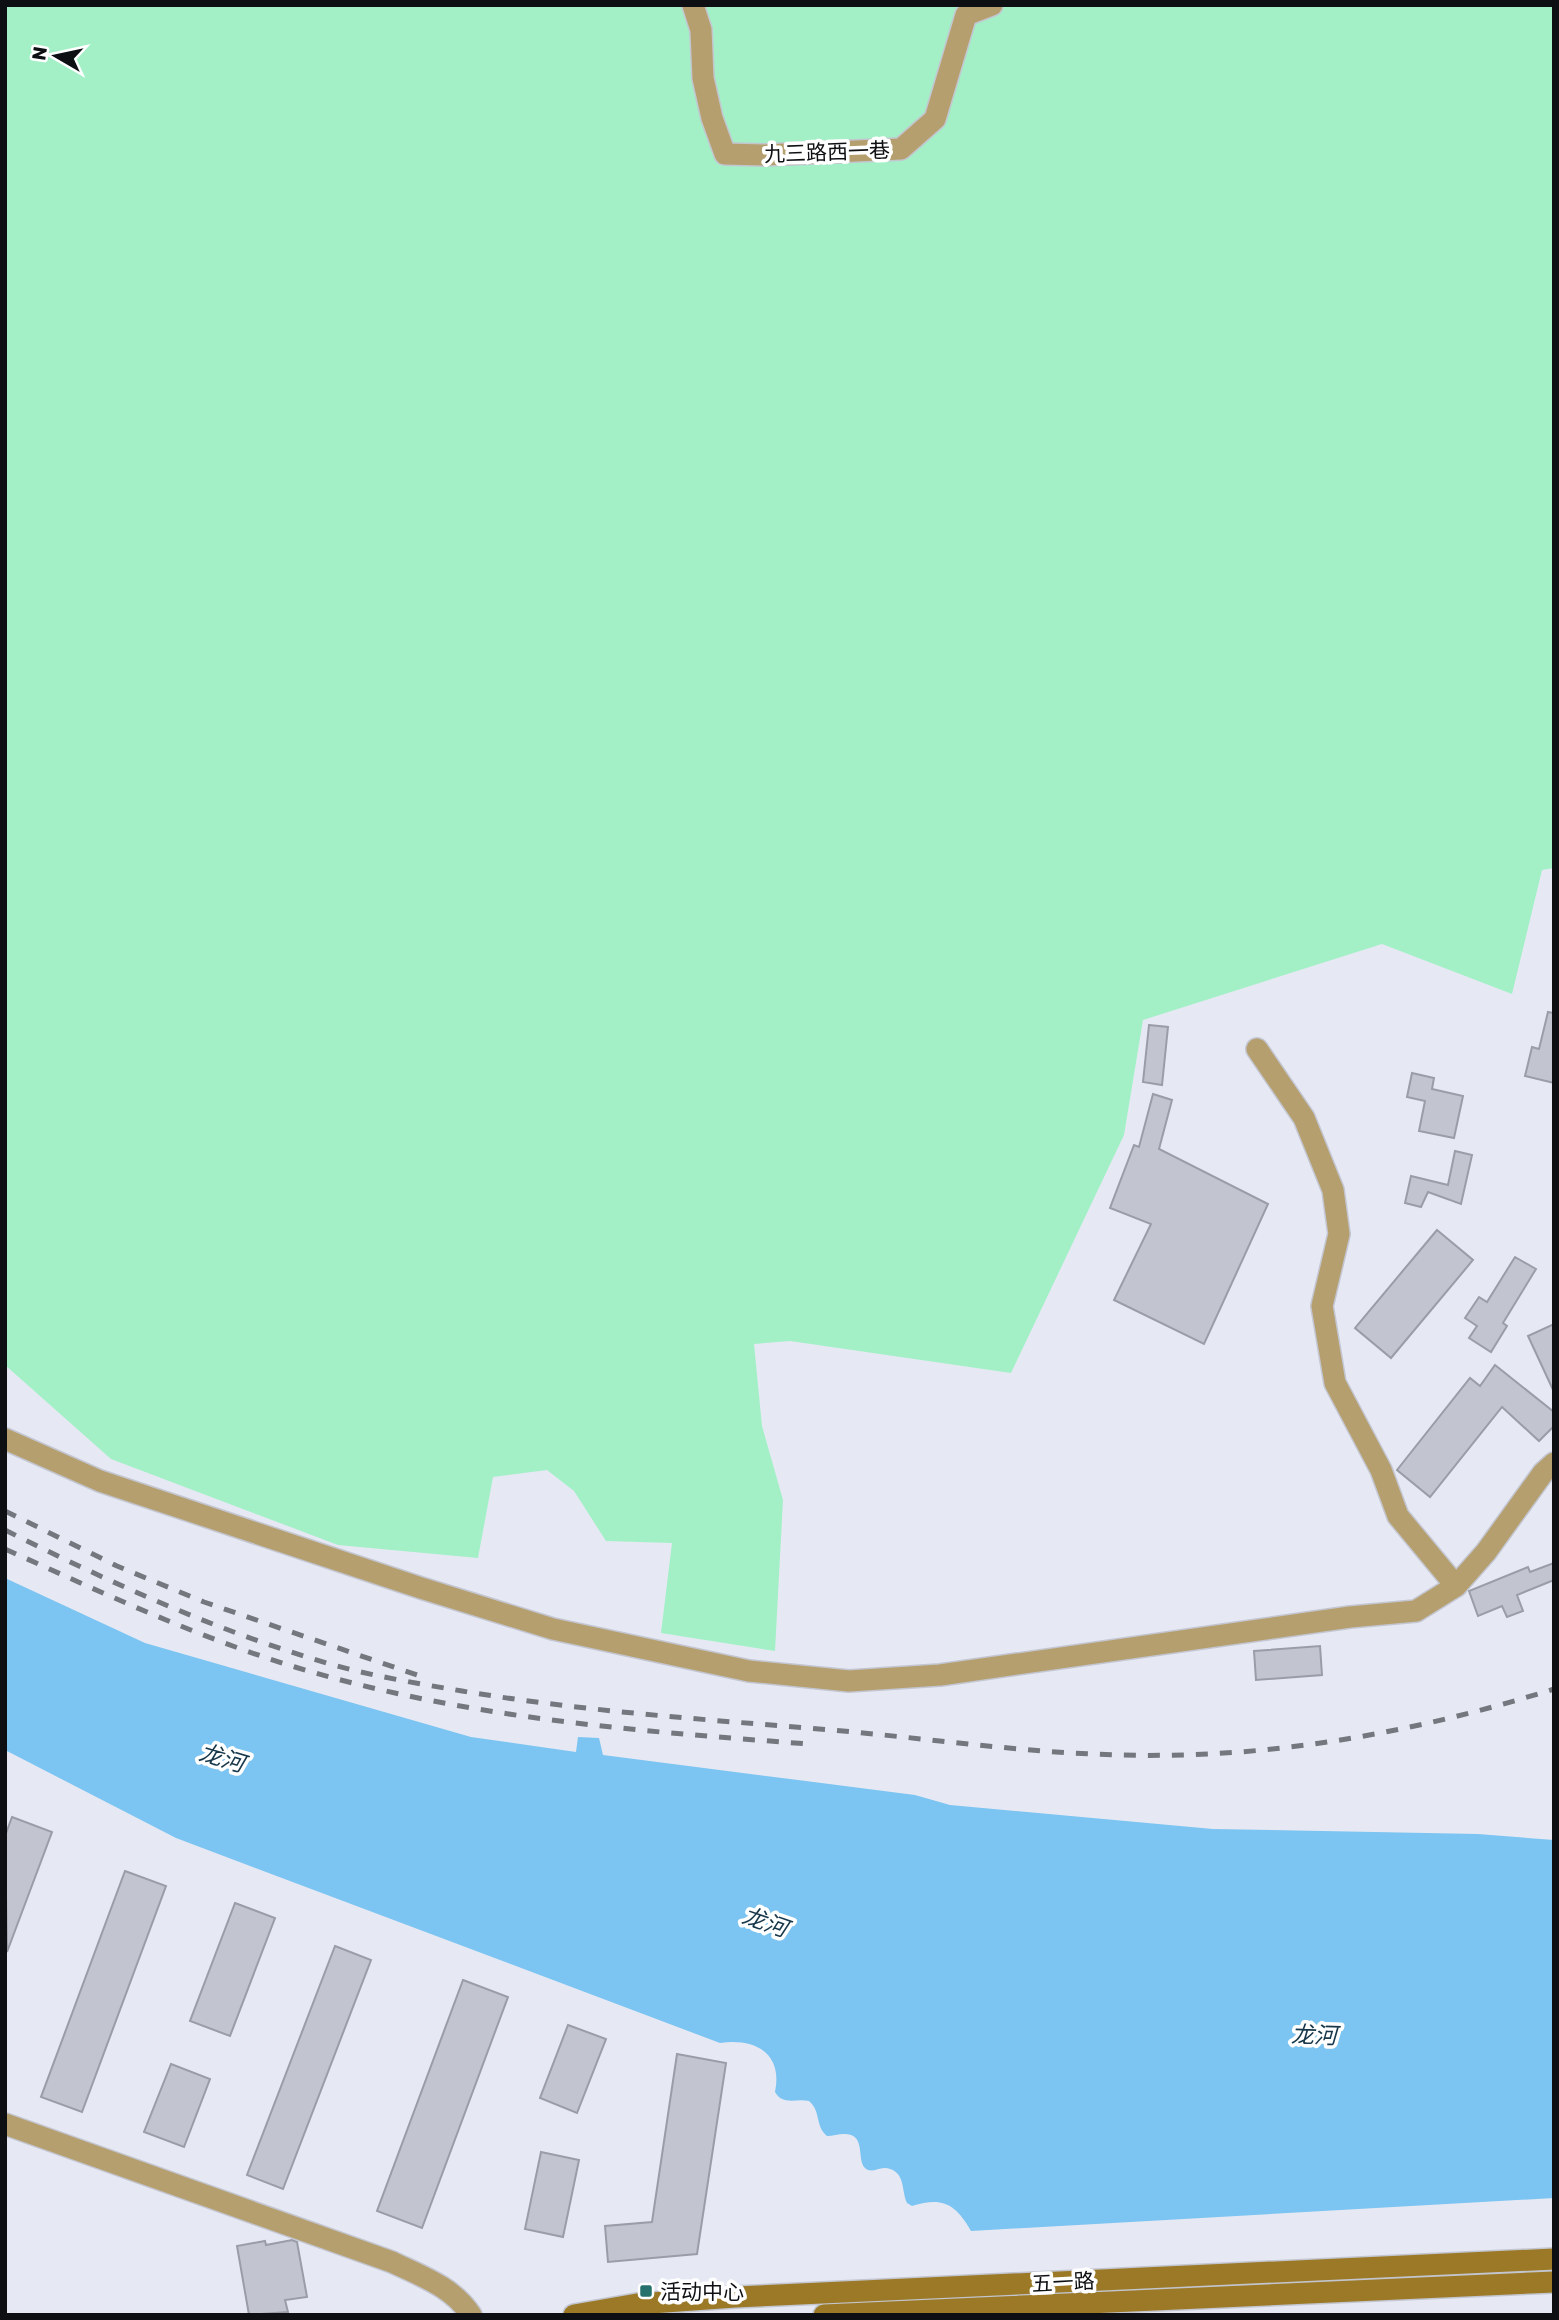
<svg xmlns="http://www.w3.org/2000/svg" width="1559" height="2320" viewBox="0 0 1559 2320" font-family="Rubik,'Noto Sans SC',sans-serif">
<rect width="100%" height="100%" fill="#e6e9f4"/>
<path fill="#a3f0c6" d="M5,5h1549v863l-12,2 -30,124 -130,-50 -239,76 -19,115 -113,238 -221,-32 -36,3 8,82 21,74 -8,151 -114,-18 11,-90 -66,-2 -32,-50 -27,-21 -54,7 -15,81 -140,-13 -227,-86 -106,-94z"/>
<path fill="#7cc4f1" d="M5,1578l140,65 326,94 105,15 2,-15 21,1 4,17 312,40 35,10 263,24 265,5 76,6v358l-583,33c-16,-28 -29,-34 -59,-25l-5,-3c-6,-13 -1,-32 -21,-35 -8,-1 -14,6 -21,0 -9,-9 2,-34 -21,-34 -6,0 -11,2 -17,2 -12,-10 -6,-25 -18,-35 -13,-3 -26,5 -34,-9 8,-39 -20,-54 -55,-49l-544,-205 -171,-88z"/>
<g fill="#c2c5d0" stroke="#9a9da7" stroke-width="2">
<path d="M1548,1012l6,1v70l-29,-7 7,-29 7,2z"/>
<path d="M1149,1025l19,2 -6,58 -19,-3z"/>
<path d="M1412,1073l22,5 -2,11 31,7 -9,42 -35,-7 6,-30 -18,-4z"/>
<path d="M1153,1094l19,6 -13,49 109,55 -64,140 -90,-44 37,-76 -41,-16 24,-63 5,2z"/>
<path d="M1455,1151l17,4 -11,49 -33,-12 -7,15 -16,-4 6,-27 37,9z"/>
<path d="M1437,1230l36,30 -82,98 -36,-30z"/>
<path d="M1515,1257l21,12 -33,54 4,3 -16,26 -22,-14 8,-12 -12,-8 14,-21 8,5z"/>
<path d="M1554,1324v68l-26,-56z"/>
<path d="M1495,1365l59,47v14l-15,15 -37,-34 -72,90 -33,-27 73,-92 10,8z"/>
<path d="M1554,1563v17l-37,15 6,16 -16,6 -5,-11 -24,10 -9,-25 59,-24 2,5z"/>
<path d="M1320,1646l2,29 -66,5 -2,-29z"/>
<path d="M12,1817l40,15 -45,120 -2,-116z"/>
<path d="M125,1871l41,15 -84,226 -41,-15z"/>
<path d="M235,1903l40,15 -45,118 -40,-15z"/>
<path d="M335,1946l36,14 -88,229 -36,-14z"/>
<path d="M463,1980l45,17 -86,231 -45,-17z"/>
<path d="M568,2025l38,14 -29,74 -37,-15z"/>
<path d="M677,2054l49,9 -29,191 -89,8 -3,-36 47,-4z"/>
<path d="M171,2064l39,15 -26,68 -40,-15z"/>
<path d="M541,2152l38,8 -16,77 -38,-8z"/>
<path d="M292,2240l5,2 10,55 -22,3 3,12 -39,3 -12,-69 28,-5 1,4z"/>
</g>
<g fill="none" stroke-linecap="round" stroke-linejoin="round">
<defs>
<g id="minor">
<path d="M693,5l8,25 2,48 9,40 13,36 39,1 137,-6 34,-30 31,-104 26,-10"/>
<path d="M1257,1049l47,69 29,72 6,44 -17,72 13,77 46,87 17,46 58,70"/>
<path d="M5,1439l95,42 321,107 132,41 196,42 100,10 91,-6 410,-58 66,-6 40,-25 30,-34 57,-79 11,-10"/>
<path d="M5,2124l387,138c29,14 61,25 79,53"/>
</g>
<g id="secondary">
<path d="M574,2315l63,-11 98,-7 819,-38"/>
<path d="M824,2315l730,-33"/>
</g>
</defs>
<use href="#minor" stroke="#c3c6d0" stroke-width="24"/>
<use href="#secondary" stroke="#c3c6d0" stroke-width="24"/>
<use href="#minor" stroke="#b69f6e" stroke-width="21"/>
<use href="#secondary" stroke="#9b7926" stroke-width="21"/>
<g stroke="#75777e" stroke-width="5" stroke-dasharray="12 12" stroke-linecap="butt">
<path d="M5,1511l112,55 87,36 213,73"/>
<path d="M5,1530c108,54 216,103 332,136 41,11 84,18 125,25 120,20 237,28 357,38 101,8 202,24 303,26 147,4 291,-22 432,-66"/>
<path d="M5,1549c96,43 189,87 290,118 168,51 340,64 514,77"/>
</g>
</g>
<rect fill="#27716c" stroke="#fff" stroke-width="2.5" x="639" y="2284" width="14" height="14" rx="3.5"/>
<g text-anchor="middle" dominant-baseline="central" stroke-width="7" stroke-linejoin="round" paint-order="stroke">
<g font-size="21" fill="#0d0f12" stroke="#fff">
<text transform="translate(827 152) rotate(-2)">九三路西一巷</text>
<text transform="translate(1063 2282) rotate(-3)">五一路</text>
</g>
<g font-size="21" fill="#0d0f12" stroke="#fff" text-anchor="start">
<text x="660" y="2291">活动中心</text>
</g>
<g font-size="23" font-style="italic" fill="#17374a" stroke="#fff">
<text transform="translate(222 1758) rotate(16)">龙河</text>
<text transform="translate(765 1922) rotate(19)">龙河</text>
<text transform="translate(1314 2035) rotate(2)">龙河</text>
</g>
</g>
<rect width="1559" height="2320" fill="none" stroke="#0d0f12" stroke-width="14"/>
<g transform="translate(56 56) rotate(279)" stroke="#ffffff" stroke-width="5" paint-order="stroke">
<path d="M0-5L12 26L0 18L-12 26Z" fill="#0d0f12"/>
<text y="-10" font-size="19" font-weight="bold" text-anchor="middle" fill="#0d0f12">N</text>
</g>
</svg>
